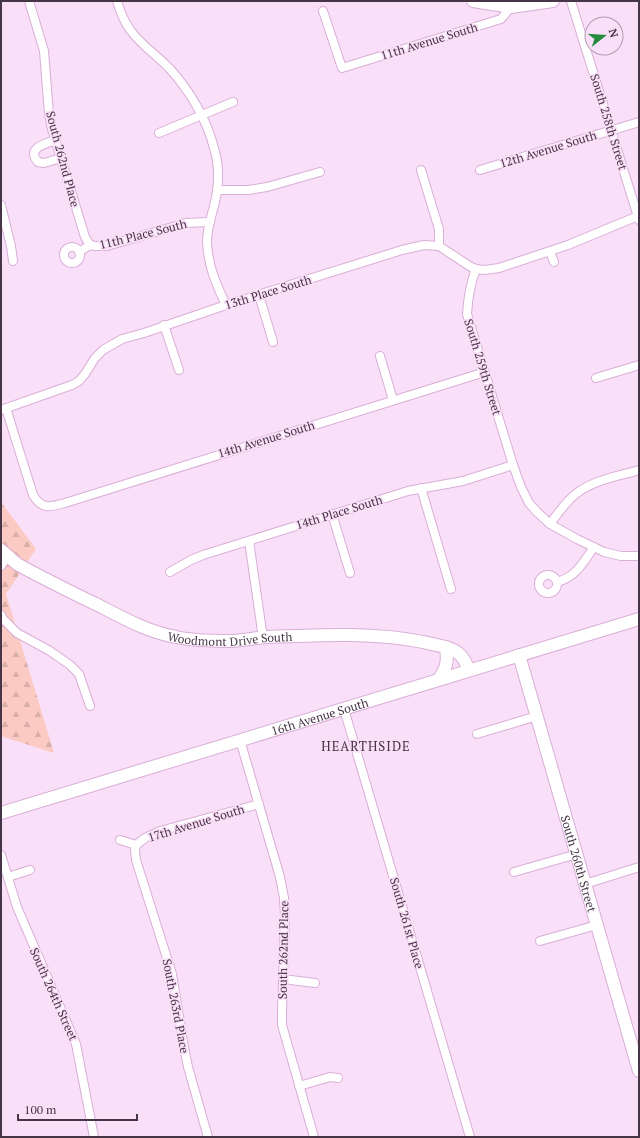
<svg xmlns="http://www.w3.org/2000/svg" width="640" height="1138" viewBox="0 0 640 1138" font-family="'PT Serif',serif">
<defs>
<pattern id="forest-firs" width="22" height="20" patternUnits="userSpaceOnUse"><rect width="22" height="20" fill="#fbcac3"/><path d="M5 1l3.5 6h-7zM16 11l3.5 6h-7z" fill="#d8aea9"/></pattern>
</defs>
<rect width="100%" height="100%" fill="#fadff8"/>
<path fill="url(#forest-firs)" d="M1,502l35,47 -30,45 48,159 -53,-17z"/>
<g fill="none" stroke-linecap="round" stroke-linejoin="round">
<defs>
<g id="minor">
<path d="M29,1l15,50 5,63 3,15 33,108 5,8"/>
<path d="M117,1c3,10 7,21 14,30 11,15 27,25 39,38 20,22 37,51 44,79 4,13 5,29 3,43 -2,17 -10,33 -10,51 1,24 9,42 19,63"/>
<path d="M571,1l68,219"/>
<path d="M323,11l19,57 159,-49 10,-12"/>
<path d="M159,133l74,-31"/>
<path d="M56,140c-9,3 -31,8 -18,22l6,1 17,-5"/>
<path d="M421,170l18,59v17"/>
<path d="M480,170l159,-48"/>
<path d="M217,190h31l19,-3 53,-15"/>
<path d="M1,205l10,41 2,15"/>
<circle cx="72" cy="255" r="8"/>
<path d="M79,252l11,-7 5,1h12l79,-23 24,-1"/>
<path d="M550,252l4,10"/>
<path d="M476,269c-6,15 -8,29 -9,45l46,151 8,22 8,16 8,9 13,12 27,15 27,13 17,4h18"/>
<path d="M259,295l14,47"/>
<path d="M164,325l15,45"/>
<path d="M380,356l13,44"/>
<path d="M596,378l43,-13"/>
<path d="M6,408l27,87c9,15 17,12 32,8l420,-131"/>
<path d="M1,410l71,-25 7,-4 6,-7 10,-16 8,-8 19,-11 22,-6 82,-28 176,-55 22,-5 15,1 32,21 5,2 9,1 14,-2 69,-23 70,-29"/>
<path d="M421,488l30,101"/>
<path d="M332,514l18,59"/>
<path d="M550,524c8,-11 16,-23 27,-31 17,-13 42,-17 62,-23"/>
<path d="M249,541l14,97"/>
<path d="M1,566l7,-10"/>
<path d="M170,572l21,-12 12,-5 205,-64 55,-10 50,-16"/>
<circle cx="548" cy="584" r="9"/>
<path d="M557,582c19,-5 26,-19 37,-35"/>
<path d="M1,615l2,4 14,14 33,18 20,14 9,9 11,32"/>
<path d="M344,709l126,428"/>
<path d="M477,734l60,-18"/>
<path d="M240,740l40,137 4,21 1,19 -3,96v12l32,112"/>
<path d="M120,840l16,5"/>
<path d="M136,845l-1,5 1,10 36,114 12,73 4,20 20,70"/>
<path d="M136,845l9,-7 15,-7 99,-27"/>
<path d="M1,855l16,52 59,137 18,93"/>
<path d="M514,872l63,-18"/>
<path d="M8,877l22,-7"/>
<path d="M585,884l54,-17"/>
<path d="M540,941l57,-16"/>
<path d="M283,979l32,4"/>
<path d="M299,1086l31,-9 8,1"/>
</g>
<g id="secondary">
<path d="M473,1l38,6 42,-6"/>
<path id="s1" d="M1,550l16,14 11,6c23,12 46,24 70,35 25,13 50,27 78,32 18,4 39,4 57,4 12,-1 23,-3 34,-4 52,-2 105,-5 156,5 12,3 26,4 35,11 6,4 8,11 11,17"/>
<path id="s2" d="M519,655l120,416"/>
<path d="M438,680c9,-12 10,-19 8,-33"/>
<path id="s3" d="M1,813l638,-194"/>
</g>
</defs>
<use href="#minor" stroke="#d9aed7" stroke-width="10"/>
<use href="#secondary" stroke="#d9aed7" stroke-width="14"/>
<use href="#minor" stroke="#fff" stroke-width="8"/>
<use href="#secondary" stroke="#fff" stroke-width="12"/>
</g>
<g text-anchor="middle" dominant-baseline="central" stroke-width="3.5" stroke-linejoin="round" paint-order="stroke">
<g font-size="12" fill="#463546" stroke="#fadff8">
<text transform="translate(429 41) rotate(-17)">11th Avenue South</text>
<text transform="translate(609 122) rotate(73)">South 258th Street</text>
<text transform="translate(548 149) rotate(-17)">12th Avenue South</text>
<text transform="translate(63 159) rotate(75)">South 262nd Place</text>
<text transform="translate(143 234) rotate(-14)">11th Place South</text>
<text transform="translate(268 292) rotate(-17)">13th Place South</text>
<text transform="translate(483 367) rotate(73)">South 259th Street</text>
<text transform="translate(266 439) rotate(-17)">14th Avenue South</text>
<text transform="translate(339 512) rotate(-17)">14th Place South</text>
<text stroke="none"><textPath href="#s1" startOffset="251">Woodmont Drive South</textPath></text>
<text stroke="none"><textPath href="#s3" startOffset="333">16th Avenue South</textPath></text>
<text transform="translate(196 823) rotate(-17)">17th Avenue South</text>
<text stroke="none"><textPath href="#s2" startOffset="217">South 260th Street</textPath></text>
<text transform="translate(407 923) rotate(74)">South 261st Place</text>
<text transform="translate(283 950) rotate(-89)">South 262nd Place</text>
<text transform="translate(54 994) rotate(66)">South 264th Street</text>
<text transform="translate(176 1006) rotate(79)">South 263rd Place</text>
</g>
<g font-size="13" letter-spacing="1" fill="#463546" stroke="#fadff8">
<text x="366" y="746">HEARTHSIDE</text>
</g>
</g>
<rect width="640" height="1138" fill="none" stroke="#463546" stroke-width="4"/>
<g transform="translate(604 36) rotate(73)"><circle r="19" fill="#fadff8" stroke="#b29bb1"/>
<path d="M0-3L7 15L0 10L-7 15Z" fill="#268a3f"/>
<text y="-6" font-size="11" font-weight="bold" text-anchor="middle" fill="#463546">N</text>
</g>
<path d="M18 1114v6h119v-6" fill="none" stroke="#463546" stroke-width="2"/>
<text x="24" y="1114" font-size="12" fill="#463546" stroke="#fadff8" stroke-width="3" paint-order="stroke">100 m</text>
</svg>
